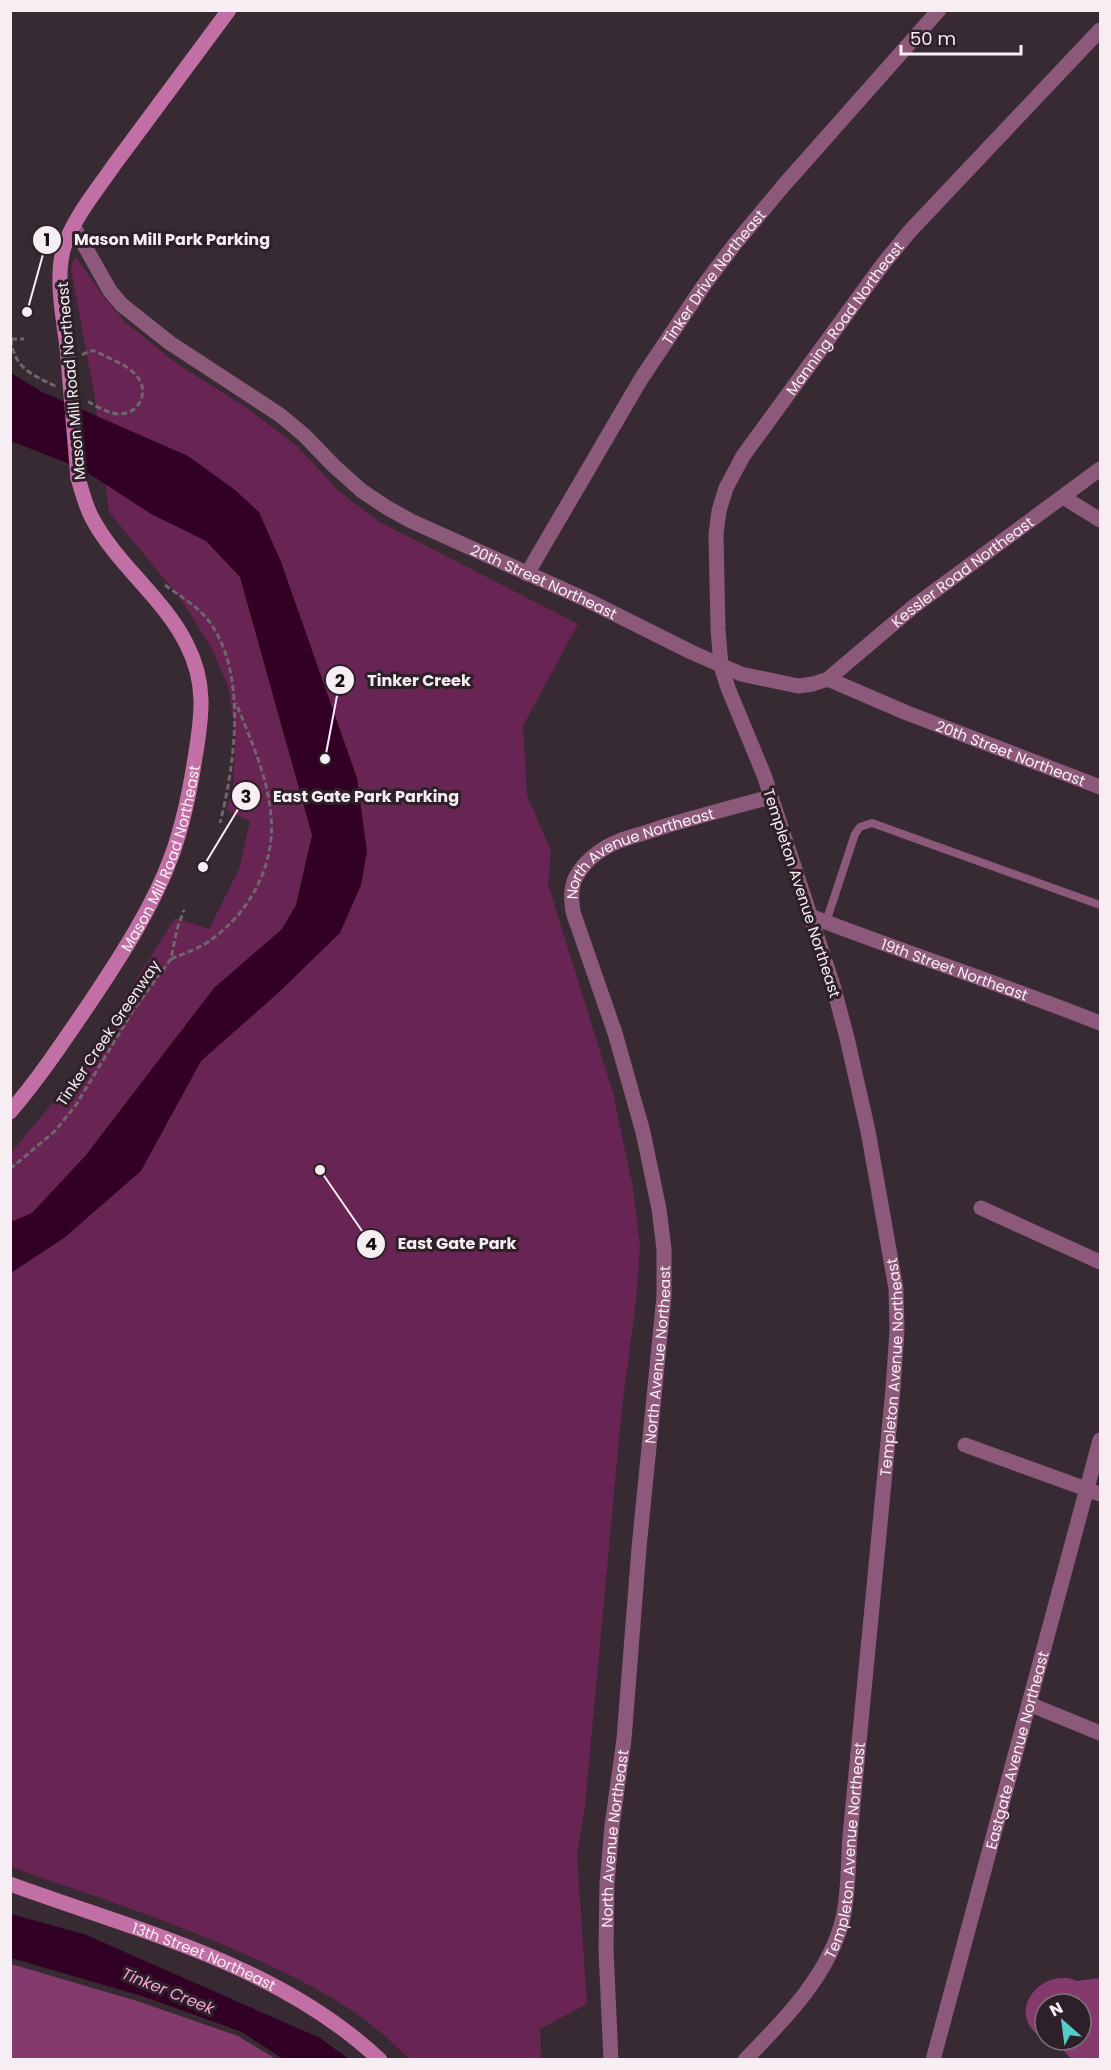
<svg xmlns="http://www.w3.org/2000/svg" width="1111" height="2070" viewBox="0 0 1111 2070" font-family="Poppins,sans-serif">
<rect width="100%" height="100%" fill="#372a32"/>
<path fill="#682453" d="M75,256l28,40 22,26 51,41 68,43 53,40 42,45 39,30 200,103 -55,102 4,69 24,56 -3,33 65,209 20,95 7,58 -4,55 -14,107 -37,398 -8,50 10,148 -47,25 1,30h-132c-10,-9 -19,-19 -30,-28 -38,-32 -84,-54 -130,-75 -77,-35 -158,-61 -238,-89v-714l48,-58 37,-52 79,-125 34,11 30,-60 11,-48 -23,-11 6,-25 3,-48 -8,-51 -17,-39 -30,-48 -72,-87 -15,-119 -23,-124z"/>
<g fill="#853a6d">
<path d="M11,1964l126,37 101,35 38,23h-265z"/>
<path d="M1068,1978l9,3 23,-3v81h-29l-7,-8 -17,-11h34v-36h-36v35c-31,-15 -22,-50 8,-60 5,-1 10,-1 15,-1z"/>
</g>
<g fill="#330025">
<path d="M11,373l31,19 146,64 47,34 24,22 22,50 76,216 10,74 -6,33 -21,48 -63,61 -76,67 -60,110 -77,67 -53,35v-51l21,-9 54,-58 128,-167 68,-59 14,-24 16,-70 -72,-258 -34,-36 -55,-27 -69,-45 -71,-28z"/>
<path d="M11,1914l73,20 236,104 29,21h-66l-41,-27 -100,-36 -131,-38z"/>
</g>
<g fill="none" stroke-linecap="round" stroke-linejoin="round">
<g stroke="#71656c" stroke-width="3" stroke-dasharray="6 3" stroke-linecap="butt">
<path d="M11,339c3,30 22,36 46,48"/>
<path d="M11,339h13"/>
<path d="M82,355l7,-4h6c13,7 31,13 41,24 15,16 3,40 -18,39 -11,-1 -22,-8 -31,-13"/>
<path d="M165,585c15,11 32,21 43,35 40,51 27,144 12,203"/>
<path d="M171,959c11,-5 24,-9 34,-15 42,-27 71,-77 66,-128 -3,-39 -21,-78 -35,-113"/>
<path d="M10,1169l45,-38 21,-26 58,-96 37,-50 6,-30 7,-19"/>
</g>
<path stroke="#8d597a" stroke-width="8" d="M826,922l29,-88 5,-7 12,-4 228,82"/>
<g stroke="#8d597a" stroke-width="15">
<path id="s1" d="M74,227l36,64 12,14 48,38 110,72 24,20 30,31 28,25 24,16 25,14 176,79 104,52 50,22 57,12 15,-2 15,-5 79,34 193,74"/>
<path d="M1063,497l37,23"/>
<path id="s2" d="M527,574l114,-195 63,-94 30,-40 50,-60 155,-175"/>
<path id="s3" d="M828,679l85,-72 187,-138"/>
<path id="s4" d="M810,916c96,37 194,69 290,107"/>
<path d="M981,1208l119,54"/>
<path d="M965,1445l135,49"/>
<path d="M1029,1704l71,29"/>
<path id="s5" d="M611,2060l-5,-110 1,-66 5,-58 12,-87 15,-191 25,-252v-47l-5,-40 -16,-77 -28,-99 -42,-121c-2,-14 -3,-28 6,-40 9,-14 25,-25 40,-31 13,-5 27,-8 40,-13 37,-11 74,-21 112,-31"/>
<path id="s6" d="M745,2060c39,-40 85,-86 98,-142 6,-27 5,-55 7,-82l43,-447 4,-59 -1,-41 -28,-158 -21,-93 -14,-53 -69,-210 -36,-87 -7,-22 -3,-37 -2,-95 3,-23 7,-23 17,-32 140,-192 27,-33 190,-201"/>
<path id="s7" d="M933,2060l167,-620"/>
</g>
<g stroke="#c26fa5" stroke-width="15">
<path d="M67,347c-4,-30 -12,-71 -3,-100 10,-30 33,-57 50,-82 38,-52 77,-103 115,-155"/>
<path id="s8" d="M10,1112c30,-35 55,-73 81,-111 30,-45 62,-94 81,-146 11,-31 18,-64 23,-97 7,-42 12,-75 -9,-115 -24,-47 -71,-80 -95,-127 -6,-12 -9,-25 -13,-38"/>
<path id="s9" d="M10,1884c128,47 268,80 370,176"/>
</g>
<path stroke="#c26fa5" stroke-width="15" d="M67,347l11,131"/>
</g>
<g text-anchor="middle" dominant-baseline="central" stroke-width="6" stroke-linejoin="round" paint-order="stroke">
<g font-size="15" fill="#f7eef3" stroke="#2d2028">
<text stroke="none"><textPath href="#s2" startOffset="351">Tinker Drive Northeast</textPath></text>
<text stroke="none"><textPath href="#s6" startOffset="1842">Manning Road Northeast</textPath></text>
<text transform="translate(71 381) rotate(-95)">Mason Mill Road Northeast</text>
<text stroke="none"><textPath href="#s3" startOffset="172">Kessler Road Northeast</textPath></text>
<text stroke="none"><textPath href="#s1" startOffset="600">20th Street Northeast</textPath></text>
<text stroke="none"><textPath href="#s1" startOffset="1104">20th Street Northeast</textPath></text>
<text stroke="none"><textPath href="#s8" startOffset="298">Mason Mill Road Northeast</textPath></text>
<text stroke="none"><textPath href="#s5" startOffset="1266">North Avenue Northeast</textPath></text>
<text transform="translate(802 893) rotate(72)">Templeton Avenue Northeast</text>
<text stroke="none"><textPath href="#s4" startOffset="154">19th Street Northeast</textPath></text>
<text transform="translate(108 1033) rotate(-56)">Tinker Creek Greenway</text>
<text stroke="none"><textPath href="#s5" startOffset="708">North Avenue Northeast</textPath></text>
<text stroke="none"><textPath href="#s6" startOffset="728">Templeton Avenue Northeast</textPath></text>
<text stroke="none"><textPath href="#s7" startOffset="321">Eastgate Avenue Northeast</textPath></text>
<text stroke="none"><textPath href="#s5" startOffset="222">North Avenue Northeast</textPath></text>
<text stroke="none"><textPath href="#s6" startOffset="242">Templeton Avenue Northeast</textPath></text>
<text stroke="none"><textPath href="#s9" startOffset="207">13th Street Northeast</textPath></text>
</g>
<g font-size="16" font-style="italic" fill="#f7a1d8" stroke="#2d2028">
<text transform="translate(168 1991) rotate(22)">Tinker Creek</text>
</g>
</g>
<path fill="none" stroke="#f7eef3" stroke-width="2" d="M27 312L47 240M325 759L340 680M203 867L246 796M320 1170L371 1244"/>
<g fill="#f7eef3" stroke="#2d2028" stroke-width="2">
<circle cx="27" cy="312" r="6"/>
<circle cx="325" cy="759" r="6"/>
<circle cx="203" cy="867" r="6"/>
<circle cx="320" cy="1170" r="6"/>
<circle cx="47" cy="240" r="15"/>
<circle cx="340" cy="680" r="15"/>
<circle cx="246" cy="796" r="15"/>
<circle cx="371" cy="1244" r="15"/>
</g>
<g font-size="18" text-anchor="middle" font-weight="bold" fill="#111">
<text x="47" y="246">1</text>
<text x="340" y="687">2</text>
<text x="246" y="803">3</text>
<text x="371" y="1250">4</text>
</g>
<g font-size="16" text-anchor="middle" font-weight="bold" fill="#f7eef3" stroke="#2d2028" stroke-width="6" stroke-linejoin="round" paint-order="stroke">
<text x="172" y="245">Mason Mill Park Parking</text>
<text x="419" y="686">Tinker Creek</text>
<text x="366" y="802">East Gate Park Parking</text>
<text x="457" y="1249">East Gate Park</text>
</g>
<rect width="1111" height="2070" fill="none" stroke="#f7eef3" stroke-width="24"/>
<g transform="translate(1063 2022) rotate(332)"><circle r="28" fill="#2d2028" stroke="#7e7279" stroke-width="1.5"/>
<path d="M0-4.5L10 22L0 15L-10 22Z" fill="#54cdc8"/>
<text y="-9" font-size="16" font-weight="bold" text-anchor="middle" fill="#f7eef3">N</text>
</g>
<path d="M901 45v9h120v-9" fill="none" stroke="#f7eef3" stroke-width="3"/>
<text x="910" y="45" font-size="18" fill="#f7eef3" stroke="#2d2028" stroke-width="4.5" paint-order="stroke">50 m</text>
</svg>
